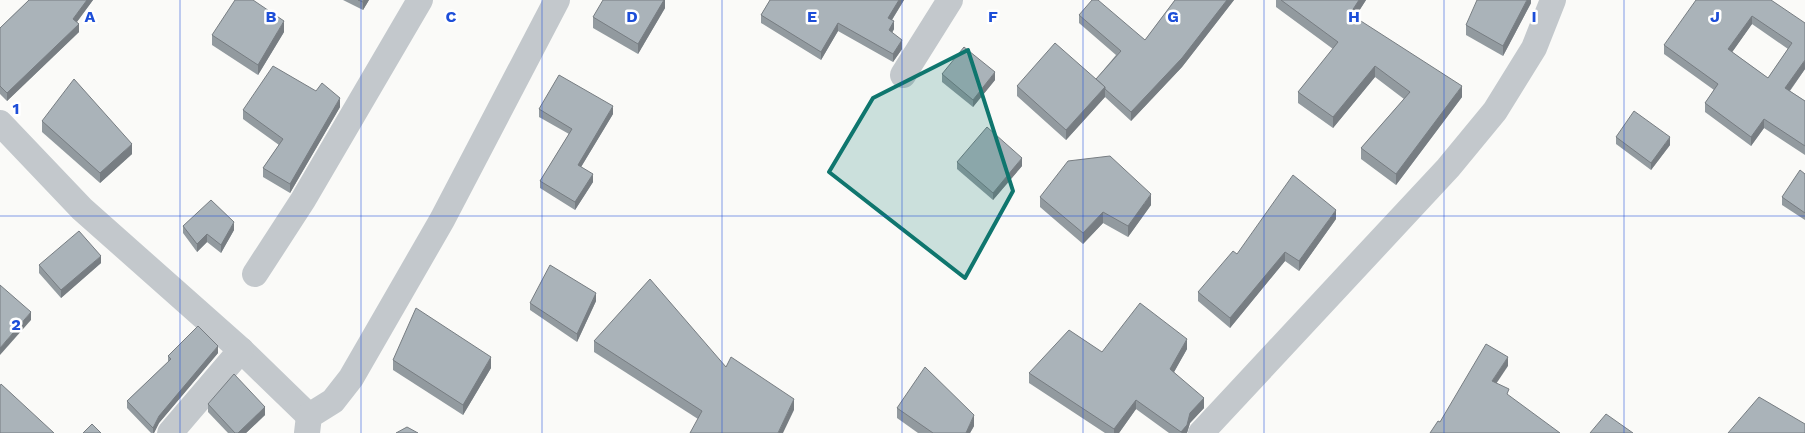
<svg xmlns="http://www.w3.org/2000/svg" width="1805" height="433" viewBox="0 0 1805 433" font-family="'Work Sans',sans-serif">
<rect width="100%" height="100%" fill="#fafaf8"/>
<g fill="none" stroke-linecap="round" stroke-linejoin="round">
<g stroke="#c3c8cc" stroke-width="26">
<path d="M903,75l47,-75"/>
<path d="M0,123l82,86 159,141 68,66"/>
<path d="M255,274l48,-74 117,-200"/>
<path d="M170,433l71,-83"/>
<path d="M307,433l2,-17 24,-15 18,-23 91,-158 115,-220"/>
<path d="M1201,433l247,-265 47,-57 39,-63 19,-48"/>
</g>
</g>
<g fill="#929a9f" fill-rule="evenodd">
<path d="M29,0h64l-16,22 2,10 -72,69 -7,-7v-66z"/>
<path d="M343,0h26l-6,10z"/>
<path d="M665,0v8l-27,46 -45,-26v-11z"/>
<path d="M770,0h134l-12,20 2,9 -2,4 10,16 -9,13 -55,-31 -17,29 -60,-37v-8z"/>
<path d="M1175,0h59l-52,67 -51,54 -26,-24 -39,43 -49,-44v-10l79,-7 20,-24 -37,-32v-8l66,25z"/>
<path d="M1276,0h90l-11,17 107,80 -66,88 -35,-26v-11l43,-49 -29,-22 -42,51 -35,-25v-11l35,-43 -57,-42z"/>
<path d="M1531,0v3l-28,53 -37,-21v-10z"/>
<path d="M1771,0l34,69 -15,22 15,10v54l-41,-27 -13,18 -46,-34v-9l9,-13 -50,-36v-9zM1752,24l36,25 -20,29 -36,-26z"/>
<path d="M284,32l-26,43 -46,-30v-10z"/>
<path d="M942,74l53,6 -22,27 -31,-25z"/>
<path d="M316,91l24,16 -50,86 -27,-16v-9l16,-23 -36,-26v-9z"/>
<path d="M539,109l74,5 -32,53 12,15 -18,28 -35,-22v-7l29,-47 -30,-17z"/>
<path d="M42,121l90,33 -32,29 -58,-51z"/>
<path d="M1616,137l54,8 -19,25 -35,-26z"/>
<path d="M957,162l65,4 -29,34 -36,-31z"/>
<path d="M1805,174v46l-23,-15v-8z"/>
<path d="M1040,197l111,8 -23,32 -25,-14 -20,21 -43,-37z"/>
<path d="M1336,219l-37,52 -14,-10 -55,67 -32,-27v-9l39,-38z"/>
<path d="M183,226l51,4 -13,23 -14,-11 -10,10 -14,-19z"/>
<path d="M101,263l-40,35 -22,-25v-8z"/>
<path d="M596,301l-19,41 -47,-32v-7z"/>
<path d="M594,341l132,26 68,43 -96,9 -104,-67z"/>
<path d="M1187,349l-13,23 30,36 -14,15 -3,10h-18l-33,-24 -17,24h-14l-76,-50v-10l73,-21z"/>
<path d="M218,353l-59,70 -5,10h-3l-24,-25v-7l41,-39v-6z"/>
<path d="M393,360l98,8 -28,47 -70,-45z"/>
<path d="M208,404l57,11 -19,18h-18l-20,-21z"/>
<path d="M897,408l77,18 -4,7h-52l-21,-15z"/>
</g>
<g fill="#777d82">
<path d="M87,0h6l-20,27v-8z"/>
<path d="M364,0h5l-6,10v-8z"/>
<path d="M664,0h1v8l-27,46v-10z"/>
<path d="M899,0h5l-16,26v-8z"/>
<path d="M1227,0h7l-52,67 -51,54v-9z"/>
<path d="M1359,0h7l-16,25v-11z"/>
<path d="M1527,0h4v3l-28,53v-10z"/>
<path d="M1752,16v8l-24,34v-9z"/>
<path d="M284,21v11l-26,43v-10z"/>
<path d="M894,21v8l-5,9v-8z"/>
<path d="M838,23v8l-17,29v-8z"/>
<path d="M79,24v8l-72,69v-8z"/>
<path d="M902,40v9l-9,13v-8z"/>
<path d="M1805,60v9l-20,28v-9z"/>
<path d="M1375,66v11l-42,51v-11z"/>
<path d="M995,72v8l-22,27v-7z"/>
<path d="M1462,86v11l-66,88v-11z"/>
<path d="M1105,87v10l-39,43v-10z"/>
<path d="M340,98v9l-50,86v-9z"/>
<path d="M613,106v8l-35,58v-7z"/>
<path d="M1764,119v9l-13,18v-9z"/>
<path d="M1670,137v8l-19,25v-7z"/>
<path d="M132,144v10l-32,29v-10z"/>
<path d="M1022,158v8l-29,34v-7z"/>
<path d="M593,174v8l-18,28v-8z"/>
<path d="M1151,194v11l-23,32v-11z"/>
<path d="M1336,210v9l-37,52v-10z"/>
<path d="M1103,212v11l-20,21v-11z"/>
<path d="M234,222v8l-13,23v-8z"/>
<path d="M207,234v8l-10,10v-8z"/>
<path d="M1285,252v9l-55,67v-10z"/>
<path d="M101,256v7l-40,35v-8z"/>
<path d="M596,293v8l-19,41v-8z"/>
<path d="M31,312v8l-31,35v-7z"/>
<path d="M1187,339v10l-17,30v-10z"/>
<path d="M218,346v7l-59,70 -5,10h-1v-5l6,-12z"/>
<path d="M491,357v11l-28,47v-10z"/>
<path d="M1508,357v9l-16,24v-9z"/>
<path d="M1204,398v10l-14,15 -3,10h-6l9,-20z"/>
<path d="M794,399v11l-11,23h-5z"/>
<path d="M1136,400v9l-17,24h-5v-4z"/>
<path d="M265,407v8l-19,18h-8z"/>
<path d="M974,415v11l-4,7h-4z"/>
</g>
<g fill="#aab3b9" stroke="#777d82" fill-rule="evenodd">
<path d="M29,0h58l-14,19 6,5 -72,69 -7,-7v-58z"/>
<path d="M235,0h18l31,21 -26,44 -46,-30z"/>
<path d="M358,0h6l-1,2z"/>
<path d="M603,0h61l-26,44 -45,-27z"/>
<path d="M770,0h129l-11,18 6,3 -5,9 13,10 -9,14 -55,-31 -17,29 -60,-37z"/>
<path d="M1092,0h6l47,40 30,-40h52l-45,58 -51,54 -26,-23v-2l-9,-8 25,-28 -42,-36z"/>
<path d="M1281,0h78l-9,14 112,72 -66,88 -35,-26 49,-56 -35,-26 -42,51 -35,-25 40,-50z"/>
<path d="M1477,0h50l-24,46 -37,-21z"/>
<path d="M1696,0h75l34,23v37l-20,28 20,13v45l-41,-27 -13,18 -46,-34 13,-19 -54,-39zM1752,16l40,27 -24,35 -40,-29z"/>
<path d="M1055,43l50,44 -39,43 -49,-44z"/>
<path d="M964,47l31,25 -22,28 -31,-26z"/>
<path d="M273,66l43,25 6,-8 18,15 -50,86 -27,-16 20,-29 -40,-29z"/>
<path d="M559,75l54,31 -35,59 15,9 -18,28 -35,-21 32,-52 -33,-20z"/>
<path d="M74,79l58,65 -32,29 -58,-52z"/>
<path d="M1634,111l36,26 -19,26 -35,-26z"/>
<path d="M987,127l35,31 -29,35 -36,-31z"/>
<path d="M1110,156l41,38 -23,32 -25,-14 -20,21 -43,-36 28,-36z"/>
<path d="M1800,170l5,4v39l-23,-16z"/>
<path d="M1293,175l43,35 -37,51 -14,-9 -55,66 -32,-26 35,-41 4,3z"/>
<path d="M211,200l23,22 -13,23 -14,-11 -10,10 -14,-18z"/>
<path d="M79,231l22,25 -40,34 -22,-25z"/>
<path d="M550,265l46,28 -19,41 -47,-31z"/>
<path d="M650,279l76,88 5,-10 63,42 -16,34h-88l12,-22 -108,-70z"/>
<path d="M0,285l31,27 -31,36z"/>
<path d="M1140,303l47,36 -17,30 34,29 -14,15 -3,12 -6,7 -45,-32 -22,29 -85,-56 40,-43 33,22z"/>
<path d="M416,308l75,49 -28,48 -70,-45z"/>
<path d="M198,326l20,20 -59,70 -6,12 -26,-27 44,-42 -3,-3z"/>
<path d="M1486,344l22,13 -16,24 17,8 -2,5 53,39h-130l8,-12 2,1z"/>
<path d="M925,367l49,48 -8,18h-33l-36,-25z"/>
<path d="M234,374l31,33 -27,26h-3l-27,-29z"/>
<path d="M1,384l53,49h-54v-47z"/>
<path d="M1759,397l46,27v9h-77z"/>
<path d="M1606,414l27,19h-43z"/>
<path d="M92,424l9,9h-18z"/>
<path d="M407,427l11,6h-22z"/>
</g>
<path fill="#0f766e" fill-opacity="0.2" stroke="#0f766e" stroke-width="4" stroke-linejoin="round" d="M968,50l45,141 -48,87 -136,-106 44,-74z"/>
<path fill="none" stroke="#1d4ed8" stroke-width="1" stroke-opacity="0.55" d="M180,0v433M361,0v433M542,0v433M722,0v433M902,0v433M1083,0v433M1264,0v433M1444,0v433M1624,0v433M0,216h1805"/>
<g font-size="16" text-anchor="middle" font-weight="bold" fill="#1d4ed8" stroke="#fff" stroke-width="5" stroke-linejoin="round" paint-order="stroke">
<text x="90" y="22">A</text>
<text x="271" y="22">B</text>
<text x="451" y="22">C</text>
<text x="632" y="22">D</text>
<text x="812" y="22">E</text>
<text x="993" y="22">F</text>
<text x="1173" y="22">G</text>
<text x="1354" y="22">H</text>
<text x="1534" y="22">I</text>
<text x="1715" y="22">J</text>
<text x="16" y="114">1</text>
<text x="16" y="330">2</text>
</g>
</svg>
